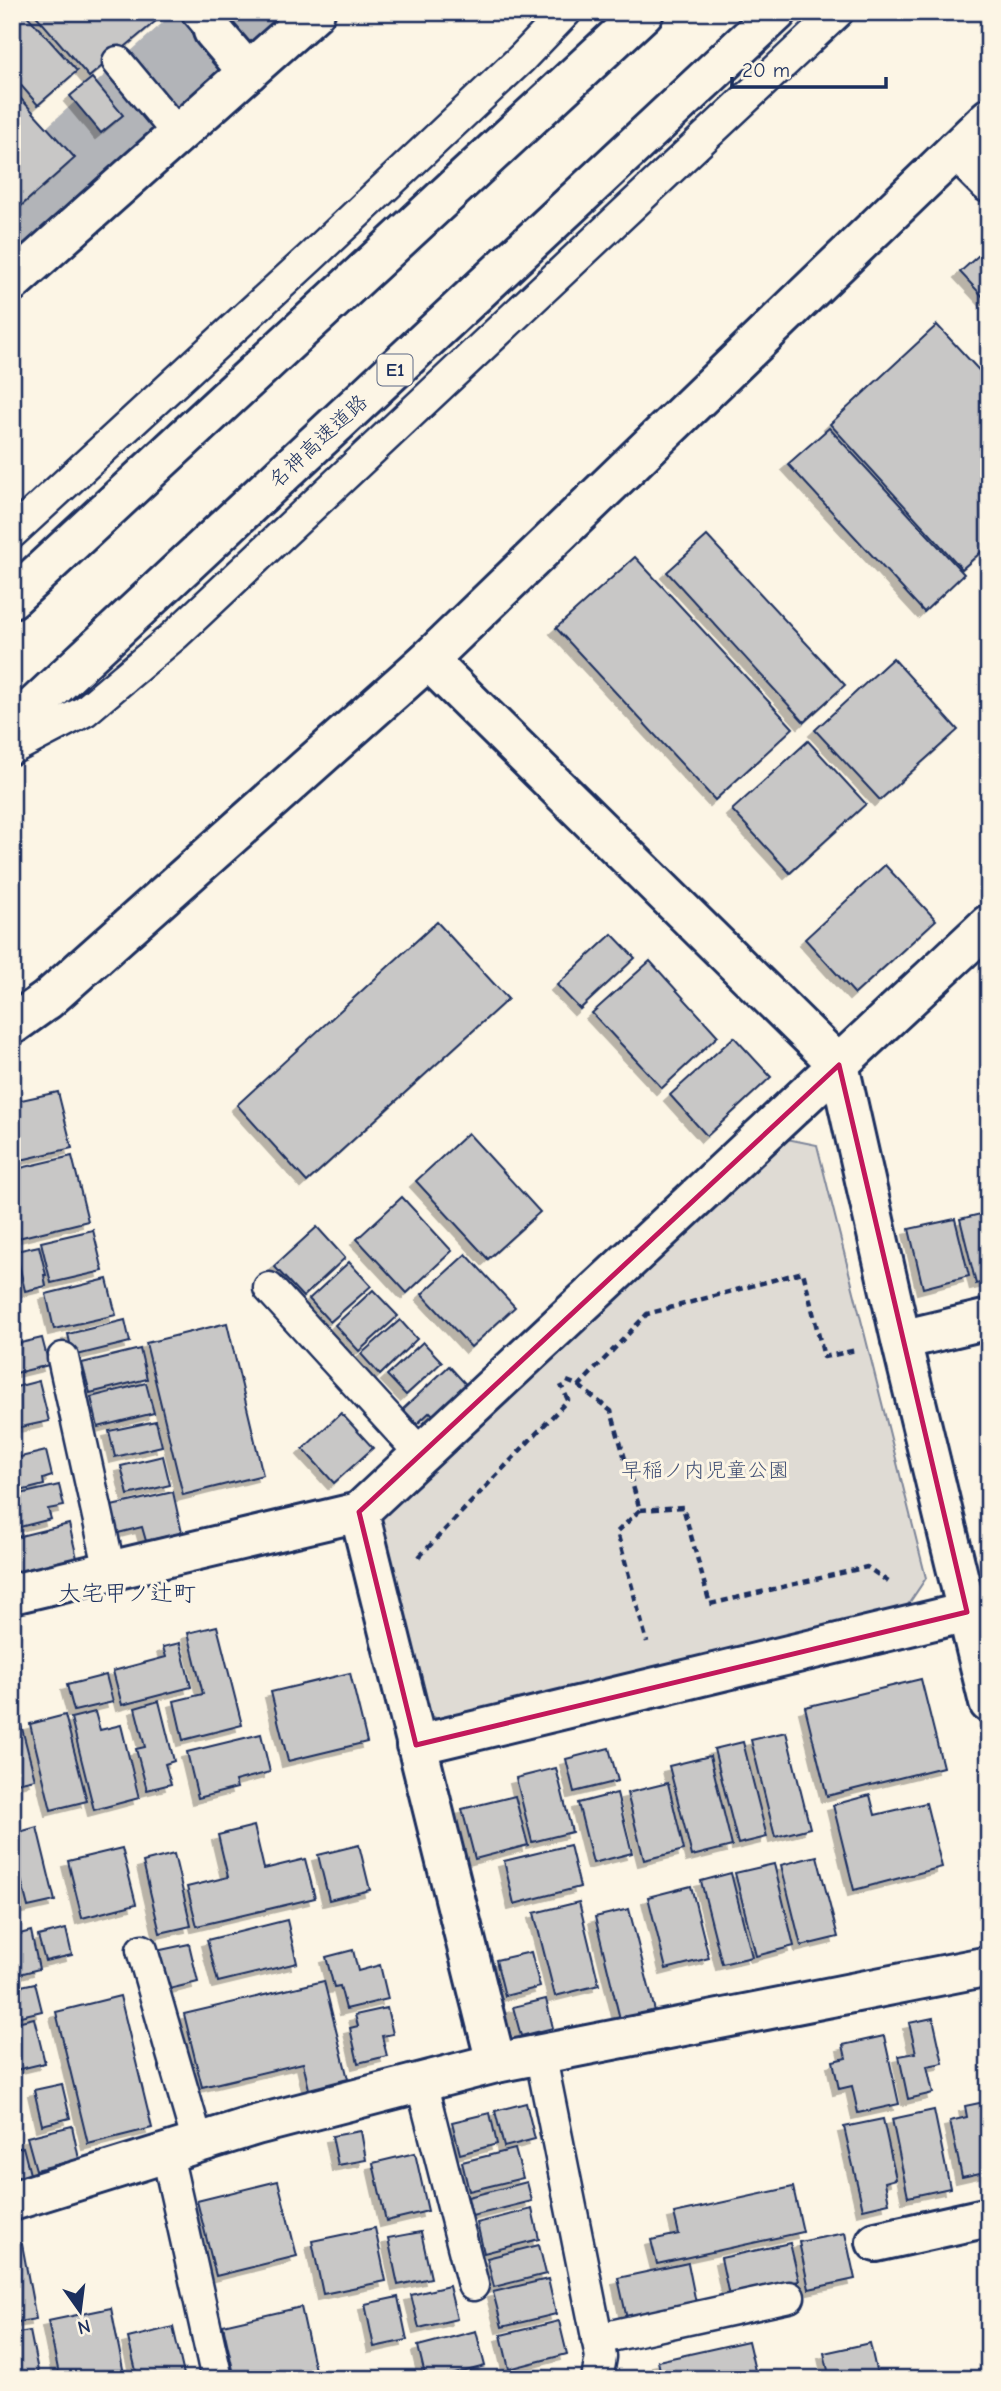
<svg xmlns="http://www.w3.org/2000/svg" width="1001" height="2391" viewBox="0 0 1001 2391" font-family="'Comic Neue','Klee One',sans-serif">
<defs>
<filter id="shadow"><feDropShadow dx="-6" dy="6" stdDeviation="0" flood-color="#0004"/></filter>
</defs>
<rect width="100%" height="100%" fill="#fcf5e5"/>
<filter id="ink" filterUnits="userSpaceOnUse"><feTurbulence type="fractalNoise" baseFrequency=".0143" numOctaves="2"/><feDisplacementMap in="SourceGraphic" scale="14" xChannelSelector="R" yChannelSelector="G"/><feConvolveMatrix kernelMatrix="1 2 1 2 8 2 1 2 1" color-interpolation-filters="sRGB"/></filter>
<g filter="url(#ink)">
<path fill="#dfdbd4" stroke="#7d8599" stroke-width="2" d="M787,1139l30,6 109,433 -25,37 -454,111 -23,-16 -44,-187 4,-10z"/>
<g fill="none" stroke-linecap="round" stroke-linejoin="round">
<path stroke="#b2b4b8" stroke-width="93" d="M12,221l232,-209"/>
</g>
<g fill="#c8c7c6" stroke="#1b2f5e" stroke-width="2" filter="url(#shadow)">
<path d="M19,12h5l53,59 -39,34 -26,-30v-56z"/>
<path d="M33,12h115l8,9 -67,56z"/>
<path d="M92,78l31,37 -22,18 -31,-37z"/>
<path d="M12,89l63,69 -63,56z"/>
<path d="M989,246v52l-3,2 -26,-28z"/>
<path d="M937,325l52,56v164l-27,24 -132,-145z"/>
<path d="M829,428l135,146 -40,38 -136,-148z"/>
<path d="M707,536l138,149 -41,37 -137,-150z"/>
<path d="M635,557l158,171 -78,72 -159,-172z"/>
<path d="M893,658l65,72 -78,70 -65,-70z"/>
<path d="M808,741l58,63 -76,69 -58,-63z"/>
<path d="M885,865l51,55 -81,74 -50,-55z"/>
<path d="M437,922l71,77 -201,183 -70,-77z"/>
<path d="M612,934l23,24 -55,51 -23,-24z"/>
<path d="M650,961l68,75 -56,52 -70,-75z"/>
<path d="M734,1037l37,40 -64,59 -37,-41z"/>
<path d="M58,1092l14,56 -51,12 -9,-36v-22z"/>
<path d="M468,1133l72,79 -52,47 -72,-78z"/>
<path d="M72,1156l16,65 -70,17 -6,-23v-45z"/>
<path d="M402,1197l50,54 -45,42 -50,-54z"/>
<path d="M989,1212v69l-13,3 -16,-65z"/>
<path d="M955,1219l14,57 -46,12 -14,-59z"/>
<path d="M317,1227l28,31 -42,39 -29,-31z"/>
<path d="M93,1230l10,41 -52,12 -10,-41z"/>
<path d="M39,1246l7,29h-2l2,11 -21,5 -9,-40z"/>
<path d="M466,1254l49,53 -44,40 -49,-53z"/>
<path d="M349,1262l22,24 -41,36 -21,-23z"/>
<path d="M107,1279l9,36 -62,14 -8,-35z"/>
<path d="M373,1290l25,26 -39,35 -24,-26z"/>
<path d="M125,1320l5,22 -57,14 -5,-22z"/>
<path d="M400,1320l17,19 -37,36 -19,-21z"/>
<path d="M227,1323l36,152 -80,20 -37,-152z"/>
<path d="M42,1338l7,27 -37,9v-29z"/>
<path d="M423,1342l19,20 -36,33 -19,-20z"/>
<path d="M140,1349l7,30 -57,14 -8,-30z"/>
<path d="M449,1366l23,25 -33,30 -9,-9 -13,12 -14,-15z"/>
<path d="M39,1381l10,40 -37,8v-41z"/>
<path d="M146,1383l8,30 -56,14 -7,-30z"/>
<path d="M341,1413l32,35 -39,35 -31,-34z"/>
<path d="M156,1421l6,25 -47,11 -6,-26z"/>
<path d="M46,1451l6,25 -9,3 1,6 -32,8v-34z"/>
<path d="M163,1456l7,29 -42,10 -7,-29z"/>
<path d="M59,1485l5,21 -16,3 3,10 -39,10v-33z"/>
<path d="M173,1492l9,41 -36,8 -4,-14 -28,7 -7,-27z"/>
<path d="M69,1524l8,34 -65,15v-35z"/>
<path d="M217,1626l25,99 -59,15 -9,-39 29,-7 -15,-61z"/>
<path d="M180,1643l11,44 -69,18 -9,-34 53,-14 -3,-10z"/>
<path d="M350,1673l17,69 -79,19 -17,-69z"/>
<path d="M106,1675l7,27 -39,9 -7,-26z"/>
<path d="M921,1679l22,88 -116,29 -22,-89z"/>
<path d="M15,1701l20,78 -23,5v-82z"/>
<path d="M159,1701l15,60 -9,3 6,20 -24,6 -11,-41 9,-2 -10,-39z"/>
<path d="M95,1712l5,18 21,-5 18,73 -45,12 -23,-92z"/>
<path d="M65,1715l22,86 -36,9 -21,-86z"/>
<path d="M786,1732l24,96 -35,9 -24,-97z"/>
<path d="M261,1734l9,38 -35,9 2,7 -39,10 -11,-46z"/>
<path d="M743,1742l24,95 -29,7 -24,-95z"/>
<path d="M609,1748l9,33 -44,11 -8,-33z"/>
<path d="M710,1756l22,90 -40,10 -23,-90z"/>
<path d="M556,1768l16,64 -40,10 -16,-64z"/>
<path d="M668,1783l16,67 -40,10 -17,-67z"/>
<path d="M617,1793l15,60 -39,10 -15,-60z"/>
<path d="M870,1795l5,20 51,-12 16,64 -88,23 -21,-85z"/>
<path d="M515,1796l13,49 -53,14 -13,-50z"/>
<path d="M254,1826l10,43 41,-10 10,39 -118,28 -10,-39 41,-10 -10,-42z"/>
<path d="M37,1827l18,74 -27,6 -16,-63v-10z"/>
<path d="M359,1845l11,45 -41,10 -11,-45z"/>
<path d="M570,1845l10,42 -66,17 -10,-43z"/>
<path d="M122,1848l14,56 -54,14 -14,-57z"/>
<path d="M174,1854l17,72 -31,7 -17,-71z"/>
<path d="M817,1856l21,81 -37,9 -20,-81z"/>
<path d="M774,1864l20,82 -38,10 -21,-83z"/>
<path d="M12,1871l9,37 -9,2z"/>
<path d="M731,1873l21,84 -30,7 -21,-83z"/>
<path d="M691,1886l18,72 -43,11 -18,-72z"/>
<path d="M579,1902l20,83 -44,11 -21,-83z"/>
<path d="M629,1909l26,102 -35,8 -25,-102z"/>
<path d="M287,1920l10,43 -79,19 -11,-42z"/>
<path d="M66,1929l6,26 -27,6 -7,-25z"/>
<path d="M31,1931l8,38 -27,7v-40z"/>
<path d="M189,1944l9,38 -33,8 -9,-39z"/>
<path d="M353,1950l5,21 22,-6 8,34 -42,10 -6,-23 -6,1 -8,-30z"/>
<path d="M531,1952l9,35 -35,9 -9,-36z"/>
<path d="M324,1981l24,98 -39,10 -6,-26 -101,24 -18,-73z"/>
<path d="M35,1983l7,28 -30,7v-30z"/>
<path d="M120,1996l32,132 -64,16 -32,-132z"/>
<path d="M546,1999l7,29 -32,8 -8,-29z"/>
<path d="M387,2008l6,26 -11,2 5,20 -29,7 -8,-35 8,-2 -3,-11z"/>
<path d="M34,2018l11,45 -33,8v-48z"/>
<path d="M933,2018l10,45 -16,3 6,27 -25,6 -9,-43 17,-3 -7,-30z"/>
<path d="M884,2036l15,68 -41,9 -6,-27 -13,3 -6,-28 13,-3 -3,-13z"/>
<path d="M62,2084l8,34 -28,7 -8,-35z"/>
<path d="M989,2101v70l-27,6 -12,-56 17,-4 -2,-11z"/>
<path d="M526,2103l9,36 -31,8 -9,-36z"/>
<path d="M934,2110l16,78 -42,9 -16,-78z"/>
<path d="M490,2113l7,31 -37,10 -8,-32z"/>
<path d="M883,2119l13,60 -11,3 4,21 -26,6 -19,-82z"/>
<path d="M72,2126l7,33 -43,11 -9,-33z"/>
<path d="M361,2131l5,29 -28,5 -6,-29z"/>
<path d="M23,2147l7,27 -18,5v-29z"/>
<path d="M515,2149l8,29 -54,13 -7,-29z"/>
<path d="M415,2153l13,58 -42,10 -13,-58z"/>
<path d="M278,2181l19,75 -81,20 -19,-75z"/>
<path d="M527,2182l5,19 -60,15 -4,-19z"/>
<path d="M793,2187l10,45 -146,32 -6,-24 28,-6 -5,-21z"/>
<path d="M532,2209l7,30 -55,14 -7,-30z"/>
<path d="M375,2228l11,53 -63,13 -11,-53z"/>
<path d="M421,2232l10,46 -33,7 -10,-47z"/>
<path d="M845,2233l10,46 -46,10 -10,-47z"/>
<path d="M790,2243l9,38 -70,15 -8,-38z"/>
<path d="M22,2244l14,75 -24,4v-77z"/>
<path d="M539,2245l7,29 -52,13 -7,-29z"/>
<path d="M688,2263l8,40 -69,16 -9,-41z"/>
<path d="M548,2279l8,35 -54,13 -9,-35z"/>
<path d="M449,2286l8,33 -38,9 -8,-33z"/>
<path d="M398,2297l9,43 -33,7 -9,-43z"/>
<path d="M301,2307l16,72h-82l-12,-54z"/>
<path d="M111,2308l14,71h-65l-12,-58z"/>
<path d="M559,2321l8,33 -58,15 -8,-34z"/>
<path d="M173,2327l12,52h-47l-10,-41z"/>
<path d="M30,2331l9,45 -27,3v-45z"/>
<path d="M476,2331l9,35 -49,13h-10l-8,-33z"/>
<path d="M748,2341l9,38h-56l-1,-4 -13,4h-25l-4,-18z"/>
<path d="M870,2343l8,36h-48l-6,-26z"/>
</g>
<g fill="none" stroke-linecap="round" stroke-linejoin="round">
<defs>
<g id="lane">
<path d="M197,12l16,19"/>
<path d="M118,62l60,72"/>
<path d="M12,533l299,-276 211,-199 44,-46"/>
<path d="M12,749l73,-38 90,-76 663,-623"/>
<path d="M269,1288l152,166"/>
<path d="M63,1358l47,213"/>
<path d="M142,1950l56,193"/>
<path d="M540,2053l61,304 -4,22"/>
<path d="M421,2082l52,203"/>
<path d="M167,2154l50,225"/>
<path d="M597,2339l192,-42"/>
</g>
<g id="street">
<path d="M213,31l35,41"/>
<path d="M956,150l33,33"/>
<path d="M428,660l411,405 62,275 88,363"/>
<path d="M901,1340l88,-21"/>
<path d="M12,1594l347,-82"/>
<path d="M416,1745l551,-133"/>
<path d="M496,2063l-137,-551 630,-588"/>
<path d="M12,2201l244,-76 240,-62 493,-97"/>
<path d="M876,2242l113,-25"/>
</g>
<g id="secondary">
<path d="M12,282l303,-270"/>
<path d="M12,1025l35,-25 381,-340 561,-542"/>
</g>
<g id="highway">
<path d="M12,598l632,-586"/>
<path d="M12,727l765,-715"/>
</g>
</defs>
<use href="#lane" stroke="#1b2f5e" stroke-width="35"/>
<use href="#street" stroke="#1b2f5e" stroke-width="44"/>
<use href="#secondary" stroke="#1b2f5e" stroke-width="44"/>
<use href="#highway" stroke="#1b2f5e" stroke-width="44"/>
<g stroke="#1b2f5e" stroke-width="4.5" stroke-dasharray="7 5" stroke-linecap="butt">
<path d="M567,1381l12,5 68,-72 156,-42 21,85 32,-7"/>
<path d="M579,1386l32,25 29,99 -23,22 30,110"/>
<path d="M640,1510l43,-3 27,97 157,-37 23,16"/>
<path d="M419,1557l149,-157 -7,-15"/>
</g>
<use href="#lane" stroke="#fcf5e5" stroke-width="30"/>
<use href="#street" stroke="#fcf5e5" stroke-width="38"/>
<use href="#secondary" stroke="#fcf5e5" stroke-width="38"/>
<use href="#highway" stroke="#fcf5e5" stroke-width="38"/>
</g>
</g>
<path fill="none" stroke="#c2185b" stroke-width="5" stroke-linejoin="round" d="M839,1065l128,547 -551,133 -57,-233z"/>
<g text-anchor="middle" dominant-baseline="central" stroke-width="6" stroke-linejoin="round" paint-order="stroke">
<rect fill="#fcf5e5" stroke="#5e6a86" stroke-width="2" x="377.5" y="354.5" width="35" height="31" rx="5"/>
<g font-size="19" font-weight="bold" fill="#1b2f5e">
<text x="395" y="370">E1</text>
</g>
<g font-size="21" fill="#1b2f5e" stroke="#fcf5e5">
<text transform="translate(318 441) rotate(-43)">名神高速道路</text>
</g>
<g font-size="21" fill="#425176" stroke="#fcf5e5">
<text x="705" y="1470">早稲ノ内児童公園</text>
</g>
<g font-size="23" fill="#1b2f5e" stroke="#fcf5e5">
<text x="127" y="1593">大宅甲ノ辻町</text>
</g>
</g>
<rect width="1001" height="2391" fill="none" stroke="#fcf5e5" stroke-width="42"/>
<rect x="21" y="21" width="959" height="2349" fill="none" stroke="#1b2f5e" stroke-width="2.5" filter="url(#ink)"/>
<g transform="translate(80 2311) rotate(166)" stroke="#fcf5e5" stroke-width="5" paint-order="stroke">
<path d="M0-5L12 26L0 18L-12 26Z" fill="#1b2f5e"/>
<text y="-10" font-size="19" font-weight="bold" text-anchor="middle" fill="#1b2f5e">N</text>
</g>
<path d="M732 77v10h154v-10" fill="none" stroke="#1b2f5e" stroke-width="3.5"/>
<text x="742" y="77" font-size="21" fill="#1b2f5e" stroke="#fcf5e5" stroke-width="5" paint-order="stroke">20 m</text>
</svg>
